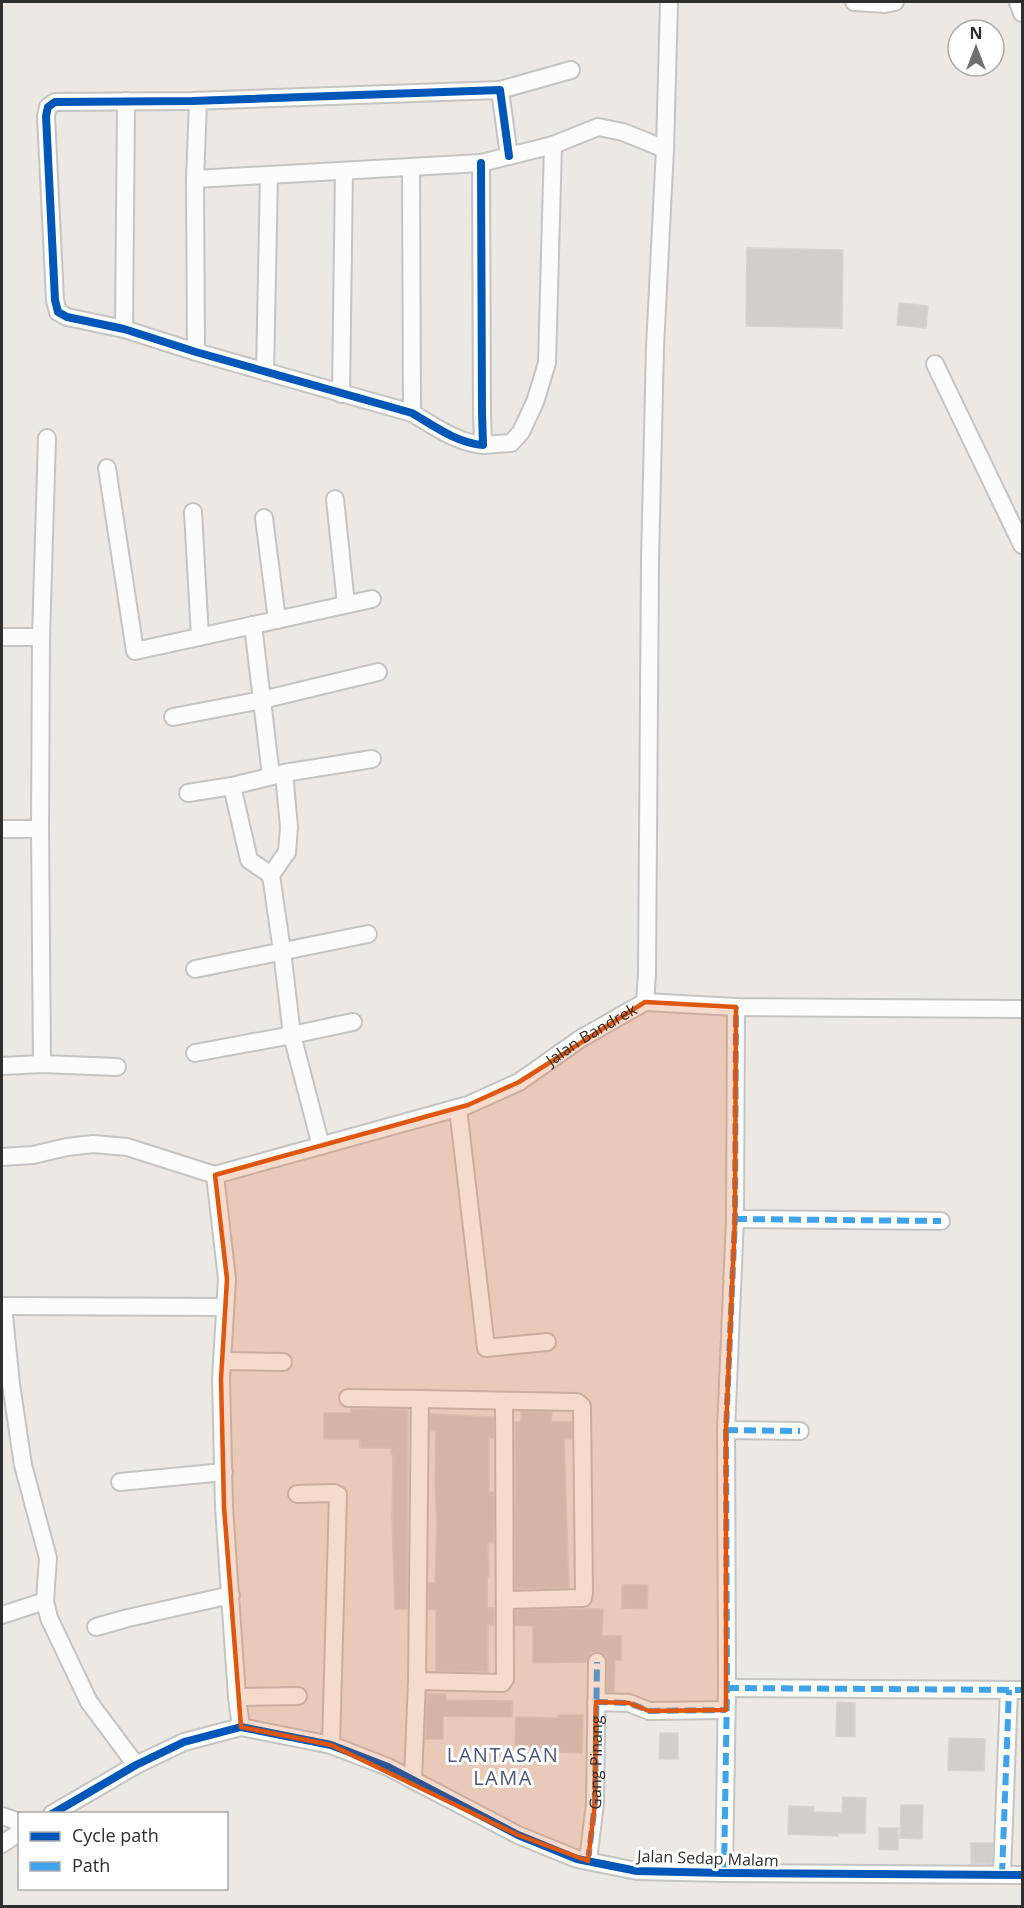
<svg xmlns="http://www.w3.org/2000/svg" width="1024" height="1908" viewBox="0 0 1024 1908" font-family="'Open Sans',sans-serif">
<rect width="100%" height="100%" fill="#ece8e4"/>
<g fill="#d1cecb" stroke="#d7d4d0" stroke-width="1.5">
<path d="M747,248l96,2 -1,78 -96,-2z"/>
<path d="M899,303l29,3 -2,22 -29,-3z"/>
<path d="M351,1409h57l-1,200h-12l-3,-91 1,-63h-2v-7h-31v-9h-36v-26h27z"/>
<path d="M521,1411l31,1 -1,10h21v17h-8l5,149 -54,1v-167h6z"/>
<path d="M430,1414l64,3v21h-5v54h5v51h-6l1,33h-2v32h7v17h-6v47l-52,-1v-61l-8,-1 1,-26h6l2,-59 -2,-43 1,-50h-6z"/>
<path d="M622,1585h26l-1,24 -25,-1z"/>
<path d="M570,1609h33l-1,27h19v24h-6l-1,32h-7v-30l-1,-6 -4,-3 -5,-1 -6,1 -5,9 -53,1v-37l-18,-1v-15z"/>
<path d="M427,1694h19v6l66,1v16l-69,-1v23h-18z"/>
<path d="M837,1702l18,1v34l-19,-1z"/>
<path d="M558,1715h25l-1,38 -25,-1v-3l-42,-4 1,-28 42,1z"/>
<path d="M660,1733h18v26h-19z"/>
<path d="M949,1738l36,1 -1,32 -36,-1z"/>
<path d="M843,1797l23,1 -1,35h-27v3l-50,-2 1,-28 25,1v5l28,1z"/>
<path d="M901,1805h22l-1,34 -22,-1z"/>
<path d="M879,1828h19v22l-19,-1z"/>
<path d="M971,1843h22l-1,21h-21z"/>
</g>
<g fill="none" stroke-linecap="round" stroke-linejoin="round">
<defs>
<g id="minor">
<path d="M854,2l31,2 10,-2"/>
<path d="M1018,2l4,11"/>
<path d="M500,90l71,-20"/>
<path d="M481,163l1,249 1,33c-26,-2 -49,-19 -71,-32l-216,-61 -72,-23 -57,-12 -9,-5 -3,-12 -9,-184 2,-9 7,-5 137,-1 308,-11 9,66"/>
<path d="M411,167l1,246"/>
<path d="M195,179l286,-16 72,-18 45,-18 25,5 42,17"/>
<path d="M124,329l2,-228"/>
<path d="M196,352l-1,-173 3,-78"/>
<path d="M935,364l87,181"/>
<path d="M265,372l4,-197"/>
<path d="M341,394l3,-223"/>
<path d="M483,445l28,-2 10,-11 14,-30 12,-39 6,-218"/>
<path d="M107,468l28,183 237,-52"/>
<path d="M335,499l11,105"/>
<path d="M193,512l7,125"/>
<path d="M264,518l13,102"/>
<path d="M253,625l18,151"/>
<path d="M2,637h39"/>
<path d="M173,717l89,-17 116,-28"/>
<path d="M232,786l49,-12"/>
<path d="M188,793l44,-7 17,74 22,15"/>
<path d="M2,829h38"/>
<path d="M288,841l-1,11 2,-25 -5,-54 88,-14"/>
<path d="M287,852l-16,23 11,76 10,84 61,-13"/>
<path d="M195,969l173,-35"/>
<path d="M645,1002l2,-28 3,-413 5,-214 10,-198 4,-147"/>
<path d="M195,1053l97,-18 29,111"/>
<path d="M42,1064l-2,-235 1,-192 6,-199"/>
<path d="M2,1066l40,-2 75,3"/>
<path d="M458,1108l28,240 61,-6"/>
<path d="M2,1157l31,-2 34,-8 26,-3 34,3 88,28"/>
<path id="s1" d="M215,1175l253,-70 51,-23 61,-43 65,-37 91,5 286,2"/>
<path d="M215,1175l12,104 -6,100 3,128 13,190 4,30"/>
<path d="M735,1219l206,2"/>
<path d="M2,1306l223,1"/>
<path d="M3,1306l8,78 12,81 25,93 -3,43 4,17 40,84 47,63"/>
<path d="M222,1361l61,1"/>
<path d="M348,1398l72,1"/>
<path d="M726,1430l74,1"/>
<path d="M120,1482l104,-10"/>
<path d="M297,1494l37,-1 4,2 -7,250"/>
<path d="M2,1615l43,-14"/>
<path d="M96,1627l32,-9 103,-23"/>
<path d="M417,1681l85,2 3,-4 -1,-278"/>
<path d="M727,1688l295,2"/>
<path d="M237,1697l61,-1"/>
<path d="M596,1702l33,1 20,8 77,-1"/>
<path d="M413,1780l4,-99 3,-282 157,3 5,4 2,187 -1,5 -78,2"/>
<path d="M52,1814l84,-49 48,-23 57,-15 90,18 57,22 130,68 59,24 60,12 87,2 298,2"/>
<path d="M2,1816l18,6"/>
<path d="M2,1844l18,-12"/>
<path d="M588,1861l7,-58 2,-141"/>
<path d="M724,1873l3,-185 -1,-258 9,-211 1,-212"/>
<path d="M1002,1875l7,-185"/>
</g>
</defs>
<use href="#minor" stroke="#c5c4c5" stroke-width="20"/>
<use href="#minor" stroke="#fcfcfb" stroke-width="16"/>
<g stroke="#3ea3eb" stroke-width="6" stroke-dasharray="12 6" stroke-linecap="butt">
<path d="M735,1219l206,2"/>
<path d="M726,1430l74,1"/>
<path d="M727,1688l295,2"/>
<path d="M596,1702l33,1 20,8 77,-1"/>
<path id="s2" d="M588,1861l7,-58 2,-141"/>
<path d="M724,1873l3,-185 -1,-258 9,-211 1,-212"/>
<path d="M1002,1875l7,-185"/>
</g>
<defs>
<g id="cycleway">
<path d="M481,163l1,249 1,33c-26,-2 -49,-19 -71,-32l-216,-61 -72,-23 -57,-12 -9,-5 -3,-12 -9,-184 2,-9 7,-5 137,-1 308,-11 9,66"/>
<path d="M52,1814l84,-49 48,-23 57,-15 90,18 57,22 130,68 59,24 60,12 87,2 298,2"/>
</g>
</defs>
<use href="#cycleway" stroke="#fff" stroke-width="11"/>
<use href="#cycleway" stroke="#0057b8" stroke-width="8"/>
</g>
<path fill="#df570e" fill-opacity="0.2" stroke="#df570e" stroke-width="4.5" stroke-linejoin="round" d="M645,1002l91,5 -1,212 -9,211v280l-77,1 -20,-8 -33,-1 -1,101 -7,58 -70,-26 -187,-90 -90,-18 -17,-220 -3,-128 6,-100 -12,-104 253,-70 51,-23z"/>
<g text-anchor="middle" dominant-baseline="central" stroke-width="6" stroke-linejoin="round" paint-order="stroke">
<g font-size="16" fill="#2e2e2e" stroke="#fff">
<text stroke="none"><textPath href="#s1" startOffset="405">Jalan Bandrek</textPath></text>
<text stroke="none"><textPath href="#s2" startOffset="99">Gang Pinang</textPath></text>
<text transform="translate(708 1858) rotate(2)">Jalan Sedap Malam</text>
</g>
<g font-size="20" letter-spacing="1.5" fill="#4d5680" stroke="#fff">
<text x="503" y="1754">LANTASAN<tspan x="503" dy="23">LAMA</tspan></text>
</g>
</g>
<rect width="1024" height="1908" fill="none" stroke="#2e2e2e" stroke-width="6"/>
<rect x="18" y="1812" width="210" height="78" fill="#ffffff" stroke="#ababab" stroke-width="1.5"/>
<rect x="30" y="1832" width="30" height="9" fill="#0057b8" stroke="#ababab" stroke-width="1.5"/>
<text x="72" y="1842" font-size="18" fill="#2e2e2e">Cycle path</text>
<rect x="30" y="1862" width="30" height="9" fill="#3ea3eb" stroke="#ababab" stroke-width="1.5"/>
<text x="72" y="1872" font-size="18" fill="#2e2e2e">Path</text>
<g transform="translate(976 48)"><circle r="28" fill="#ffffff" stroke="#ababab" stroke-width="1.5"/>
<path d="M0-4.5L10 22L0 15L-10 22Z" fill="#706f6e"/>
<text y="-9" font-size="16" font-weight="bold" text-anchor="middle" fill="#2e2e2e">N</text>
</g>
</svg>
